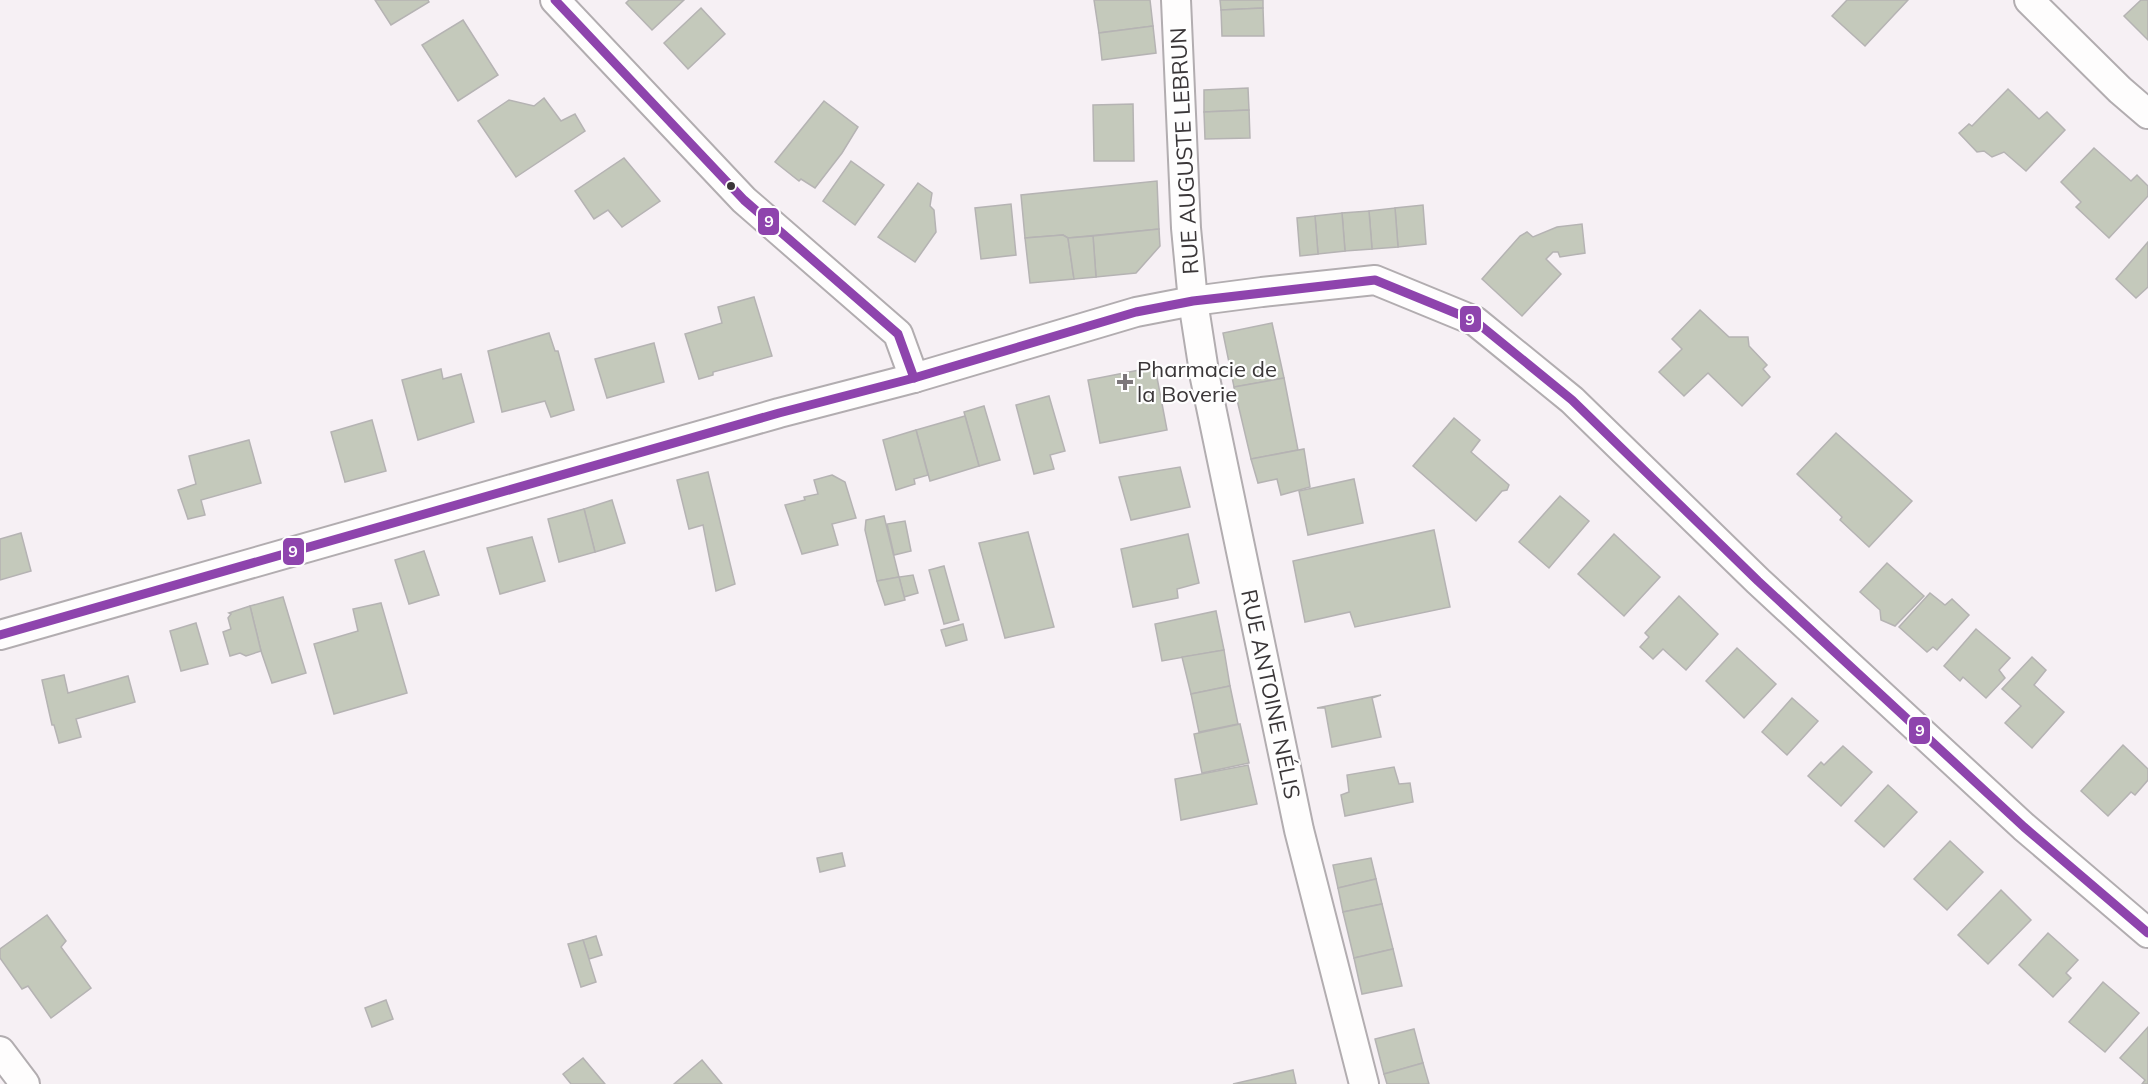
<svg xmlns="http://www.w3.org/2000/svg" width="2148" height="1084" viewBox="0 0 2148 1084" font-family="Mulish,sans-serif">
<rect width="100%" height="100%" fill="#f6f0f4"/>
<g fill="#c4c9bb" stroke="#b5b3b3" stroke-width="1.5">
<path d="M375,0h53l1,2 -38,23z"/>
<path d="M629,0h55l-32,30 -26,-27z"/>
<path d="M1094,0h56l3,26 -54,7z"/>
<path d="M1220,0h43v8l-42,2z"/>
<path d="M1847,0h61l-43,46 -33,-30z"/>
<path d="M2141,0h7v40l-24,-24z"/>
<path d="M701,8l24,26 -37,35 -24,-26z"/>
<path d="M1263,8l1,28h-42l-1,-26z"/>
<path d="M463,20l35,55 -40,26 -36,-56z"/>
<path d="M1153,26l3,27 -54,7 -3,-27z"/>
<path d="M1248,88l1,22 -45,2v-22z"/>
<path d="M2008,89l31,30 8,-7 18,18 -39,41 -22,-19 -12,5 -8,-6 -7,1 -18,-19 10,-9 3,2z"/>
<path d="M544,98l17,23 14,-7 10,17 -69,46 -38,-56 31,-21 25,6z"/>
<path d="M824,101l34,26 -16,26 -27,35 -14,-9 -2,2 -24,-19z"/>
<path d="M1133,104l1,57h-40l-1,-56z"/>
<path d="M1249,110l1,28 -45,1 -1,-27z"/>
<path d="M2094,148l37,33 6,-6 11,11v10l-39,42 -33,-31 5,-5 -20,-20z"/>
<path d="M624,158l36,43 -38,26 -14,-17 -14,9 -19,-28z"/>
<path d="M851,161l33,24 -29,40 -32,-24z"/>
<path d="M1157,181l2,48 -91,9 -5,-3 -38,3 -4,-43z"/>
<path d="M918,183l14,10 -2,13 4,4 2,22 -21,30 -37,-25z"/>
<path d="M1011,204l5,51 -35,4 -6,-51z"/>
<path d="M1423,205l3,39 -28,3 -3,-39z"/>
<path d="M1395,208l3,39 -26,2 -3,-38z"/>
<path d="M1369,211l3,38 -27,2 -3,-38z"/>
<path d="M1342,213l3,38 -27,3 -3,-38z"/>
<path d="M1315,216l3,38 -18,2 -3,-38z"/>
<path d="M1582,224l3,29 -25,4 -2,-5h-5l-7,7 15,15 -39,42 -40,-37 38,-43 7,-4 6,5 24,-10z"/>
<path d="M1159,229l1,17 -24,27 -40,4 -3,-41z"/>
<path d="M1063,235l5,3 6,41 -44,4 -5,-45z"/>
<path d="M1093,236l3,41 -22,2 -6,-41z"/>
<path d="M2148,242v45l-12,11 -20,-19z"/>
<path d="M754,297l18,59 -59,16v3l-14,4 -14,-45 37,-11 -4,-16z"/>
<path d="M1700,310l29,27h19l1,9 18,19 -4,4 7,8 -28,29 -34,-33 -24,23 -25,-24 23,-23 -10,-10z"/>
<path d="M1272,323l12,55 -50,9 -11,-54z"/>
<path d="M549,333l6,18h3l16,59 -23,7 -6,-16 -43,11 -14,-61z"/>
<path d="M654,343l10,39 -57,16 -12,-39z"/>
<path d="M1155,367l12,63 -67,13 -12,-63z"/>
<path d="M441,369l2,10 18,-5 13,48 -56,18 -16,-60z"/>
<path d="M1284,378l14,72 -47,9 -17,-72z"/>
<path d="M1049,396l16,55 -15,4 4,14 -20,5 -18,-69z"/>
<path d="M984,406l16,54 -21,6 -15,-54z"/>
<path d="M965,416l14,50 -49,15 -14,-51z"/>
<path d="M1454,418l26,22 -9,12 38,33 -2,5 -5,1 -26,30 -63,-55z"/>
<path d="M372,420l14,51 -41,11 -14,-50z"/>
<path d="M916,430l12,45 -14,4 1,5 -19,6 -13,-50z"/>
<path d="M1836,433l76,68 -43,46 -29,-27 2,-3 -45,-43z"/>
<path d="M249,440l12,43 -60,17 4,15 -17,4 -10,-29 18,-6 -7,-28z"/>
<path d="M1304,449l6,38 -29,8 -4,-16 -19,4 -7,-24z"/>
<path d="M1180,467l10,40 -59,13 -12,-43z"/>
<path d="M708,472l27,112 -19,7 -13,-66 -14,4 -12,-49z"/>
<path d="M832,475l13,7 11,36 -24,6 6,21 -36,9 -17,-49 20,-5 -1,-3 14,-3 -4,-14z"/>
<path d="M1354,479l9,44 -55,12 -9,-44z"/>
<path d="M1560,496l29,25 -40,47 -30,-26z"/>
<path d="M612,500l13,43 -30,9 -11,-43z"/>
<path d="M584,509l11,43 -36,10 -11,-43z"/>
<path d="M884,516l15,61 -22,4 -12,-51 1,-10z"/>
<path d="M905,521l6,30 -17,4 -7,-31z"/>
<path d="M1434,530l16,77 -95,20 -5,-15 -45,10 -12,-61z"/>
<path d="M1028,532l26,95 -49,11 -26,-95z"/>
<path d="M21,533l10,38 -31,9v-41z"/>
<path d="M1188,534l11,49 -22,6 1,9 -45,9 -12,-58z"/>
<path d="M1614,534l46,43 -36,39 -46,-42z"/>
<path d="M532,537l13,44 -45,13 -13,-46z"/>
<path d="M424,551l15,44 -30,9 -14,-44z"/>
<path d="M1887,563l37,33 -29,30 -14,-6 -1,-10 -20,-18z"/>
<path d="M944,566l15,54 -15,4 -15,-54z"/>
<path d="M913,575l5,18 -14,4 -5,-20z"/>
<path d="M899,577l6,23 -20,5 -8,-24z"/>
<path d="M1930,593l15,12 7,-6 17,16 -32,35 -4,-3 -6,5 -28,-25z"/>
<path d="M1679,596l39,38 -32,36 -23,-21 -10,10 -13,-12 9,-10 -4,-4z"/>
<path d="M283,597l23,76 -34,10 -11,-32 -11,-45z"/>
<path d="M381,603l26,90 -73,21 -20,-70 44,-13 -5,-22z"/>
<path d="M250,606l11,45 -15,5 -6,-3 -10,3 -7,-24 8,-3 -3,-11 3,-4 -2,-1z"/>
<path d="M1216,611l8,39 -62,11 -7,-37z"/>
<path d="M196,623l12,41 -27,7 -11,-40z"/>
<path d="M963,624l4,16 -21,6 -5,-16z"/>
<path d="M1976,629l34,29 -11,12 6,8 -19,20 -23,-21 -3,4 -16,-15z"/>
<path d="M1737,648l39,36 -32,34 -38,-37z"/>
<path d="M1224,650l6,36 -39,8 -9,-37z"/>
<path d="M2032,657l14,13 -12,15 30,27 -32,36 -27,-25 16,-17 -19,-17z"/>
<path d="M64,675l4,18 60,-17 7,26 -59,17 5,18 -22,6 -5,-18h-2l-10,-45z"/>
<path d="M1230,686l8,38 -39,8 -8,-38z"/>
<path d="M1381,695l-9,3 9,39 -49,10 -7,-39h-8z"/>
<path d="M1792,698l26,23 -31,34 -25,-23z"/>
<path d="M1240,724l9,39 -47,10 -8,-39z"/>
<path d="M2123,745l25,24v11l-13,15 -4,-3 -23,24 -27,-25z"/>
<path d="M1843,746l29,26 -31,34 -33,-30 13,-14 3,3z"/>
<path d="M1248,765l9,39 -76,16 -6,-41z"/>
<path d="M1394,767l5,17 11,-1 3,19 -68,14 -4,-21 8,-3 -2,-17z"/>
<path d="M1888,785l29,27 -33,35 -29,-26z"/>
<path d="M1950,841l33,31 -36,38 -33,-31z"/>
<path d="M842,853l3,13 -25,6 -3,-14z"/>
<path d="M1371,858l5,21 -38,9 -5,-23z"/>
<path d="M1376,879l6,25 -39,8 -5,-24z"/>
<path d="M2001,890l30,30 -43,44 -30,-29z"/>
<path d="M1382,904l11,45 -39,9 -11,-46z"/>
<path d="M47,915l19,26 -5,6 30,41 -40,30 -23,-32 -6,3 -22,-31v-9z"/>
<path d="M2048,933l30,27 -12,13 5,5 -18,19 -34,-32z"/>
<path d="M596,936l6,19 -13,4 -6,-19z"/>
<path d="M583,940l13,42 -15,5 -13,-43z"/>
<path d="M1393,949l9,37 -40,8 -8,-36z"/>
<path d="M2103,982l36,31 -34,39 -36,-30z"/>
<path d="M386,1000l7,19 -21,8 -7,-19z"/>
<path d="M2148,1027v57h-6l3,-4 -25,-22z"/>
<path d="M1414,1029l9,34 -39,11 -9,-35z"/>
<path d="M583,1058l22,26h-34l-8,-10z"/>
<path d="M702,1060l20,24h-48z"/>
<path d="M1423,1063l6,21h-42l-3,-10z"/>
<path d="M1293,1070l3,14h-63z"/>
</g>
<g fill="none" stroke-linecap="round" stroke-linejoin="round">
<defs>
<g id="minor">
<path d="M555,0l189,200 154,134 16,44"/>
<path d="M1176,0l10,228 7,73 12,77 94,452 65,254"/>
<path d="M2029,0l91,90 28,24"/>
<path d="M0,635l779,-222 135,-35 222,-66 57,-11 69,-9 113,-12 100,41 97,79 186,181 266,246 124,106"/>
<path d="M0,1051l25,33"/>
</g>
</defs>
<use href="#minor" stroke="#b2adb0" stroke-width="32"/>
<use href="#minor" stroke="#fefdfd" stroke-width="28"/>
<defs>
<g id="bus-1">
<path d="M555,0l189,200 154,134 16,44"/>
<path d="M0,635l779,-222 135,-35 222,-66 57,-11 182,-21 100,41 97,79 186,181 266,246 124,106"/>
</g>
</defs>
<use href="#bus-1" stroke="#fefefe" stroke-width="14"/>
<use href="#bus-1" stroke="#8e44ad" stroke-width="9"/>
</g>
<circle fill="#3a3638" stroke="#fefefe" stroke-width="2" cx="731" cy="186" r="5"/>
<path fill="#7c777a" stroke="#fefefe" stroke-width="2" d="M1122 373h6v6h6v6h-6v6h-6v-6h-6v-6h6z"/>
<g text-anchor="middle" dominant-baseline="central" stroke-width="4.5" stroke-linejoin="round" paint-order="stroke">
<g font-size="22" fill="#3a3638" stroke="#fefefe">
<text transform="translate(1184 151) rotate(-93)">RUE AUGUSTE LEBRUN</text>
<text transform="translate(1271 694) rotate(78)">RUE ANTOINE NÉLIS</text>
</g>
<g font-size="22" fill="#3a3638" stroke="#fefefe" text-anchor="start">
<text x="1137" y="369">Pharmacie de<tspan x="1137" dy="25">la Boverie</tspan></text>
</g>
</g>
<g stroke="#fefefe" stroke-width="2">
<rect x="757" y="207" width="23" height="29" rx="6" fill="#8e44ad"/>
<rect x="1459" y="305" width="23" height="28" rx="6" fill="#8e44ad"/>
<rect x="282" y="537" width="23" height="29" rx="6" fill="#8e44ad"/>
<rect x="1908" y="716" width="23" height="29" rx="6" fill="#8e44ad"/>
</g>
<g font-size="16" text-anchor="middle" font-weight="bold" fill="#fff">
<text x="769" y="227">9</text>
<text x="1470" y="325">9</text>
<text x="293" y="557">9</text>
<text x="1920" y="736">9</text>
</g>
</svg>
